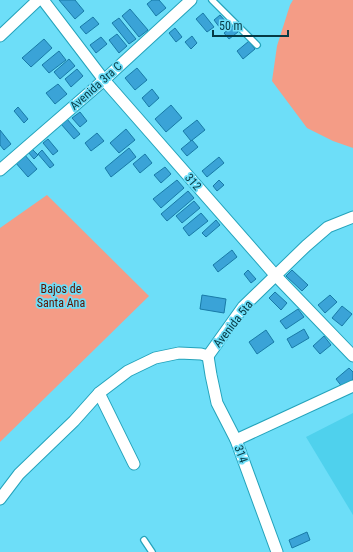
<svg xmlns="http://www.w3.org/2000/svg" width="353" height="552" viewBox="0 0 353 552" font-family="'Roboto Condensed',sans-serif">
<rect width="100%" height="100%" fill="#6ddef8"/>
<path fill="#4fd1ed" d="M353,413v102l-47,-78z"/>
<g fill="#f49c86">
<path d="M293,0h60v148l-20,-7 -26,-13 -35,-47 5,-35 13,-41z"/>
<path d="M47,195l102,101 -149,146v-214z"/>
</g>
<g fill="#3aa3d7" stroke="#187aa7">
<path d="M59,0h16l9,11 -9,8z"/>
<path d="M152,0h7l7,8 -10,8 -9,-12z"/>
<path d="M130,9l18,21 -9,7 -17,-21z"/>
<path d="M203,13l11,14 -7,5 -11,-13z"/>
<path d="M220,15l7,8 -7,5 -6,-8z"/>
<path d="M93,17l6,7 -13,10 -6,-7z"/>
<path d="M119,18l17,21 -7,5 -17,-21z"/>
<path d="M233,26l5,6 -9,7 -5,-6z"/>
<path d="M175,28l7,9 -6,5 -7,-9z"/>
<path d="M117,34l10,12 -8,7 -10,-13z"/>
<path d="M192,36l5,7 -6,6 -6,-7z"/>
<path d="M101,37l6,7 -11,9 -6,-8z"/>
<path d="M44,39l8,9 -21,19 -9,-9z"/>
<path d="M249,41l6,8 -12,10 -6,-8z"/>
<path d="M59,51l7,9 -17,13 -7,-8z"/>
<path d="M69,59l6,7 -15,13 -6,-7z"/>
<path d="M137,68l10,12 -12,10 -10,-12z"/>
<path d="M77,69l6,7 -12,11 -6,-8z"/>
<path d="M58,84l9,10 -12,10 -9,-11z"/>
<path d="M152,89l7,9 -10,9 -7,-9z"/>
<path d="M171,105l11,13 -16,14 -11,-13z"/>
<path d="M18,107l10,12 -4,4 -10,-12z"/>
<path d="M80,112l7,9 -7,6 -8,-9z"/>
<path d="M67,119l13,15 -6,5 -13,-15z"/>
<path d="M197,120l8,10 -14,11 -8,-10z"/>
<path d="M126,129l9,11 -16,13 -9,-10z"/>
<path d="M0,130l11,14 -7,6 -4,-5z"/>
<path d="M97,133l7,8 -13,10 -6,-8z"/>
<path d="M48,139l10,12 -5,4 -10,-12z"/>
<path d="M192,140l6,7 -11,9 -6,-7z"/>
<path d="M129,148l7,9 -25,20 -6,-9z"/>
<path d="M32,149l6,6 -4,4 -6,-7z"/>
<path d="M42,150l12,15 -4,3 -12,-14z"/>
<path d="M24,154l13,15 -9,8 -13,-15z"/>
<path d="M145,154l7,9 -12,10 -7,-9z"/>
<path d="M219,157l5,6 -17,14 -5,-6z"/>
<path d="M165,167l6,7 -10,9 -7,-8z"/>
<path d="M177,180l7,8 -23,20 -8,-9z"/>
<path d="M219,180l5,5 -7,6 -4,-5z"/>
<path d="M188,191l6,7 -27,23 -6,-7z"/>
<path d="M194,201l6,7 -18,15 -6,-7z"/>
<path d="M201,213l7,8 -19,15 -6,-8z"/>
<path d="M216,220l4,5 -14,12 -4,-4z"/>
<path d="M232,250l5,7 -19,15 -5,-7z"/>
<path d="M248,270l8,9 -5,4 -7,-9z"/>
<path d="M292,270l16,15 -6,6 -16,-15z"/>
<path d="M275,292l12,11 -6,7 -12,-12z"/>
<path d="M202,295l24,4 -2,14 -24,-4z"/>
<path d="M330,295l7,7 -12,11 -7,-8z"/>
<path d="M342,306l10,8 -10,12 -10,-8z"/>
<path d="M298,309l6,8 -18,12 -6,-8z"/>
<path d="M304,329l5,9 -17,10 -5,-9z"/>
<path d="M266,330l8,12 -17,12 -8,-12z"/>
<path d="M324,336l7,9 -11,9 -7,-8z"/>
<path d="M349,368l4,4v7l-10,9 -7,-9z"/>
<path d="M307,532l3,8 -18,8 -3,-8z"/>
</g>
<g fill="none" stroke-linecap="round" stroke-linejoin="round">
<defs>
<g id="service">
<path d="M212,0l45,45"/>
<path d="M144,540l8,12"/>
</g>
<g id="minor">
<path d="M43,0l61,80 172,196 77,80"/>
<path d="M0,36l38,-36"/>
<path d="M0,170l104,-90 87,-80"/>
<path d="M208,356l3,19 6,28 19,37 41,112"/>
<path d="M208,356l35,-49 63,-61 22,-19 25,-10"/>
<path d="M99,393l35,71"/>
<path d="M236,440l117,-54"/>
<path d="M0,499l19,-25 55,-53 25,-28 29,-22 27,-13 24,-5 22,1 7,2"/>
</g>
</defs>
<use href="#service" stroke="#24a3bb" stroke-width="8"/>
<use href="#minor" stroke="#24a3bb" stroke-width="13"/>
<use href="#service" stroke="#fff" stroke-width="5.5"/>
<use href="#minor" stroke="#fff" stroke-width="11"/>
</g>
<g text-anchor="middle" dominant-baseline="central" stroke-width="3.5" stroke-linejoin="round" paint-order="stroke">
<g font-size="12" fill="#053a45" stroke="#6ddef8">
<text transform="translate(96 86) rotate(-42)">Avenida 3ra C</text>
<text transform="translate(193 182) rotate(49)">312</text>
<text transform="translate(233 324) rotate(-52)">Avenida 5ta</text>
<text transform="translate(241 454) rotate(70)">314</text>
</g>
<g font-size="12" fill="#5d1301" stroke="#6ddef8">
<text x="61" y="289">Bajos de<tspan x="61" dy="14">Santa Ana</tspan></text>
</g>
</g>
<path d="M213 30v6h75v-6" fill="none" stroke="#053a45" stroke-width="2"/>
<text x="219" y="30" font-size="12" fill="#053a45" stroke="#6ddef8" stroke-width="3" paint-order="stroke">50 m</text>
</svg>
